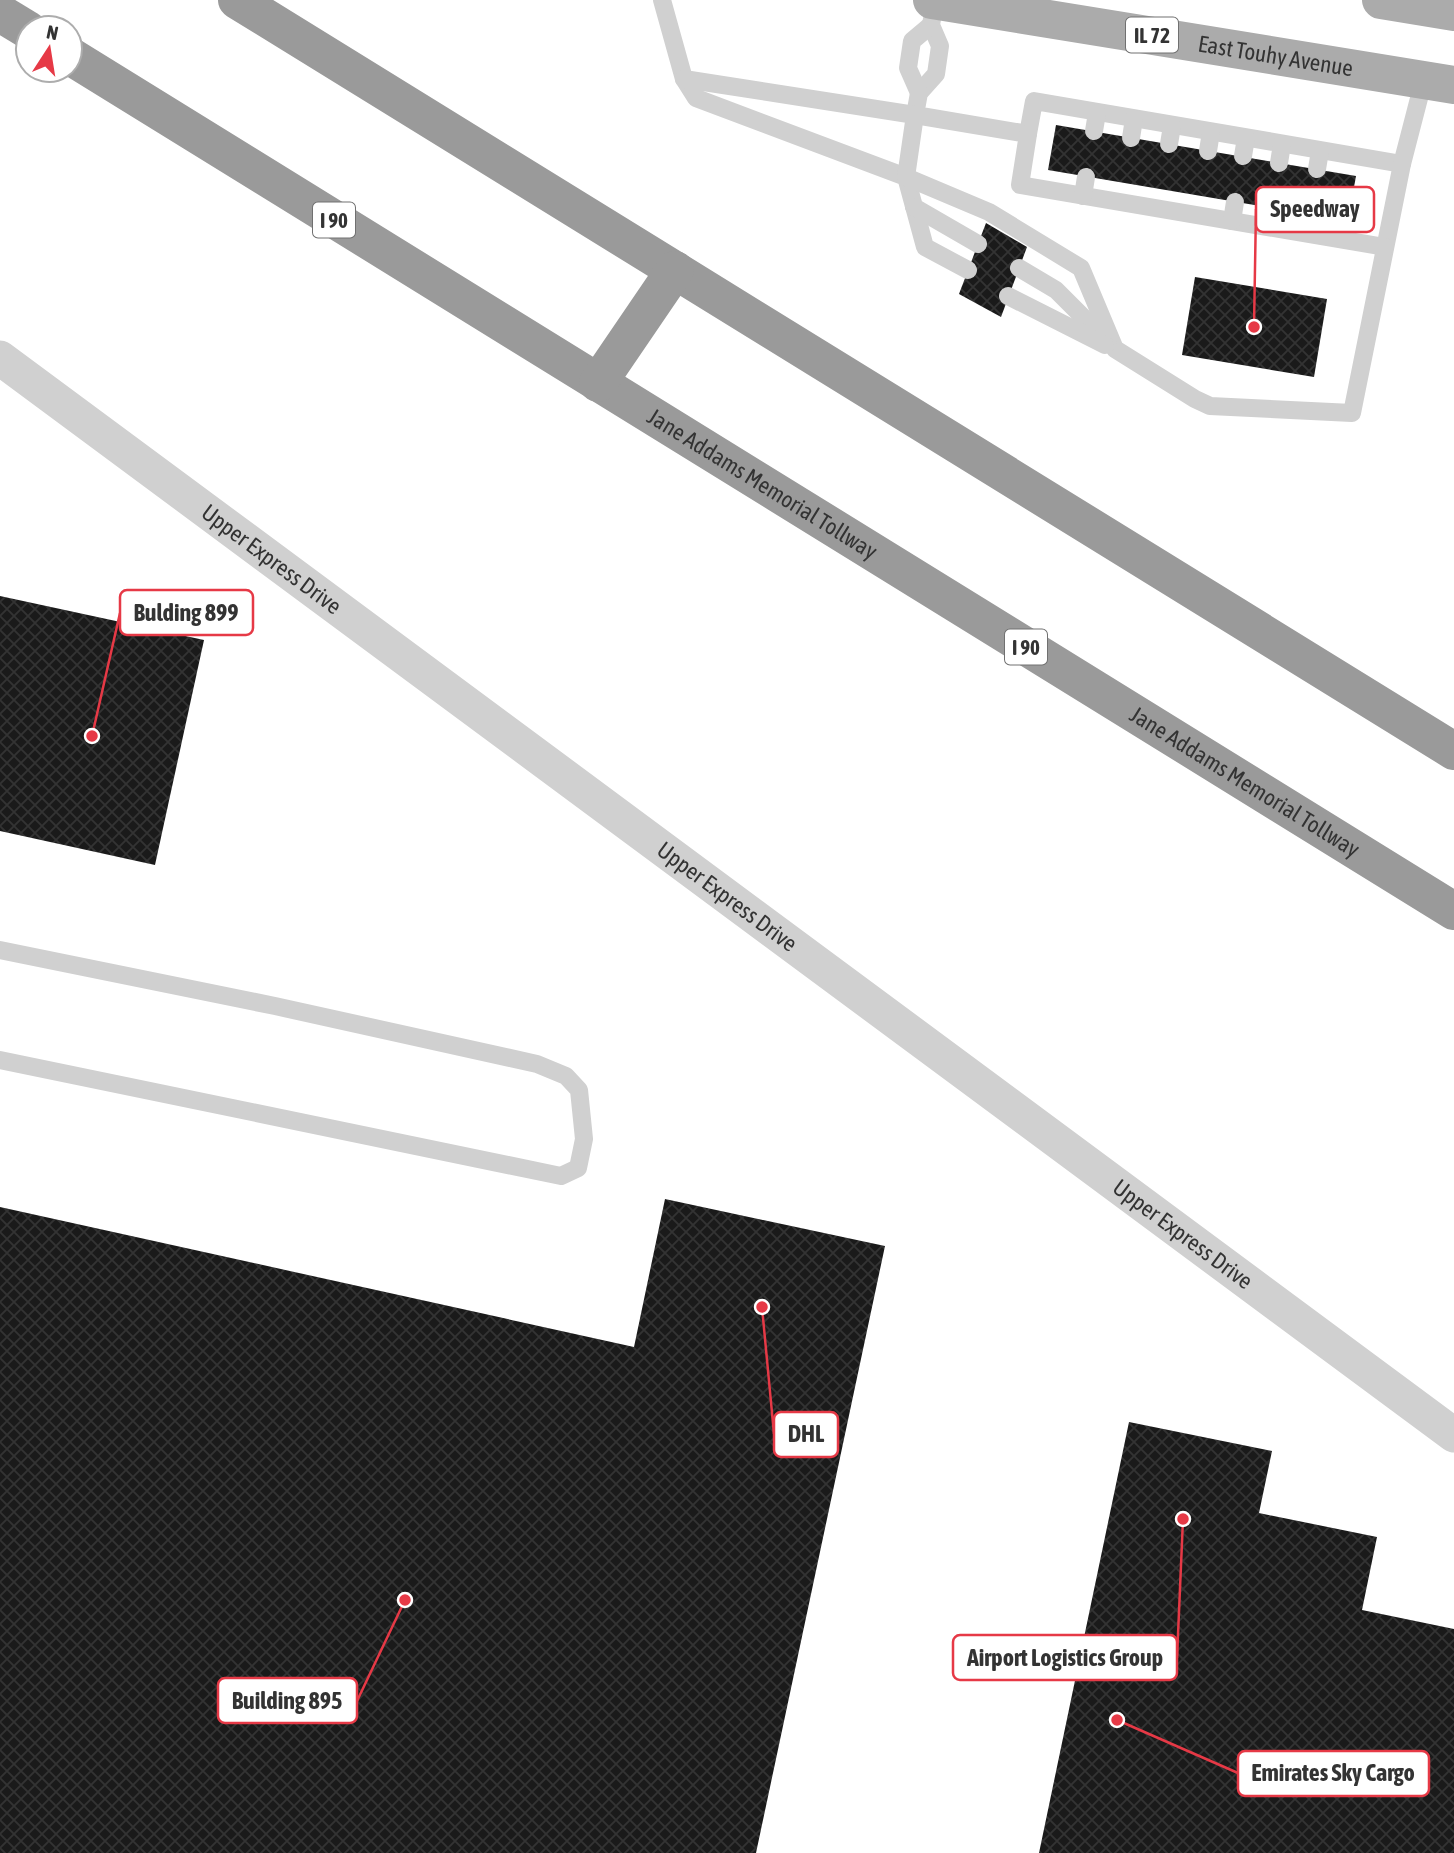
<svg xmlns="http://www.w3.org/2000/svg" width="1454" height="1853" viewBox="0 0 1454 1853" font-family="'Asap Condensed',sans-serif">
<defs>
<pattern id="building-cross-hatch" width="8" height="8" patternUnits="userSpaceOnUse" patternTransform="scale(1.75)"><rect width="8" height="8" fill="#1a1a1a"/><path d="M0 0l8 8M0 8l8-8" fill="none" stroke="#333"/></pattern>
</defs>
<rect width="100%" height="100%" fill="#fff"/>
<g fill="url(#building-cross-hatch)">
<path d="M1056,125l300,51 -8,45 -300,-51z"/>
<path d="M986,223l41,24 -26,70 -42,-23z"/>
<path d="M1195,277l132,22 -13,78 -132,-22z"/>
<path d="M0,596l204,44 -49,225 -155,-34z"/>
<path d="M665,1199l220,47 -129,607h-756v-646l634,140z"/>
<path d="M1129,1422l143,29 -13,62 118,24 -15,73 92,19v224h-415z"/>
</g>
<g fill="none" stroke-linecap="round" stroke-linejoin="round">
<g stroke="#d0d0d0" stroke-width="18">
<path d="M662,0l22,79 12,19 210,79 19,70 43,23"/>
<path d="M935,1l-4,24 9,21 -4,28 -17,19 -4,22 113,19 6,-33 368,63"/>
<path d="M684,79l231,36 -9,62 83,35 92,56 34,81 80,50 15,7 142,7 50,-249 22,-85"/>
<path d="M919,93l-11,-25 4,-27 19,-16"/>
<path d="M1094,131l3,-18"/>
<path d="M1028,134l-8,51 365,62"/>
<path d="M1131,138l3,-19"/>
<path d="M1169,144l3,-18"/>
<path d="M1208,151l3,-19"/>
<path d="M1243,156l3,-18"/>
<path d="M1279,163l3,-19"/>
<path d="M1317,169l3,-18"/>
<path d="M1083,196l3,-19"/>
<path d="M914,207l64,37"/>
<path d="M1232,221l3,-19"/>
<path d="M1019,268l37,22 52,52"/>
<path d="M1008,296l97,49"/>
<path d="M0,950l275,56 262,58 29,12 13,14 5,49 -6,29 -17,8 -561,-116"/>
</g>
<path stroke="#d0d0d0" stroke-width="35" id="s1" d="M0,358l1454,1077"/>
<g stroke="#ababab" stroke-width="38">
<path id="s2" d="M932,0l522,85"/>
<path d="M1381,0l73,12"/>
</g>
<g stroke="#9a9a9a" stroke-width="38">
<path d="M237,0l1217,751"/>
<path d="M0,13l28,17"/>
<path id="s3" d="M70,56l1384,855"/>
<path d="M598,383l77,-113"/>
</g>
</g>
<g text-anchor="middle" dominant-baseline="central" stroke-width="7" stroke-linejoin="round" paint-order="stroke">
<g fill="#fff" stroke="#707070" stroke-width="2">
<rect x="1126" y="17.5" width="52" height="35" rx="5"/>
<rect x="313" y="202.5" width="42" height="35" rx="5"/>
<rect x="1005" y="629.5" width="42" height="35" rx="5"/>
</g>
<g font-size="21" font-weight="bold" fill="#333">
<text x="1152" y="35">IL 72</text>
<text x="334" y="220">I 90</text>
<text x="1026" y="647">I 90</text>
</g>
<g font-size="23" fill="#333" stroke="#fff">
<text stroke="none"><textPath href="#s2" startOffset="348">East Touhy Avenue</textPath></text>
<text stroke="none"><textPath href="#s3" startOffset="814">Jane Addams Memorial Tollway</textPath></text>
<text stroke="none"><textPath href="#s1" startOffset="338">Upper Express Drive</textPath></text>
<text stroke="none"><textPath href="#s3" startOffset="1381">Jane Addams Memorial Tollway</textPath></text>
<text stroke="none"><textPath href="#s1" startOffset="905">Upper Express Drive</textPath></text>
<text stroke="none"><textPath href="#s1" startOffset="1472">Upper Express Drive</textPath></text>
</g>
</g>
<path fill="none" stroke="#e63946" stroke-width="2.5" d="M1254 327L1256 209M92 736L120 613M762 1307L774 1434M1183 1519L1177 1658M405 1600L357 1701M1117 1720L1238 1773"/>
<g fill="#e63946" stroke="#fff" stroke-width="2.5">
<circle cx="1254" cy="327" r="7"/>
<circle cx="92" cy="736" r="7"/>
<circle cx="762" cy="1307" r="7"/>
<circle cx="1183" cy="1519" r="7"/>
<circle cx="405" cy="1600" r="7"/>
<circle cx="1117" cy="1720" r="7"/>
</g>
<g fill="#fff" stroke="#e63946" stroke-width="2.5">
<rect x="1256" y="187" width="118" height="45" rx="7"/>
<rect x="120" y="590" width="133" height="45" rx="7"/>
<rect x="774" y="1412" width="64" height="45" rx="7"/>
<rect x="953" y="1635" width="224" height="45" rx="7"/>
<rect x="218" y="1678" width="139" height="45" rx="7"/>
<rect x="1238" y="1751" width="191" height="45" rx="7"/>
</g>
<g font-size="24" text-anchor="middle" font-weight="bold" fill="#333">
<text x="1315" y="217">Speedway</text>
<text x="186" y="621">Bulding 899</text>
<text x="806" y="1442">DHL</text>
<text x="1065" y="1666">Airport Logistics Group</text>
<text x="287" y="1709">Building 895</text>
<text x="1333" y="1781">Emirates Sky Cargo</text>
</g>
<g transform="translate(49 49) rotate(12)"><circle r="33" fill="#ffffff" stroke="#adadad" stroke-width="2"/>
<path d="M0-5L12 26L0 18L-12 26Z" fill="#e63946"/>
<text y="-10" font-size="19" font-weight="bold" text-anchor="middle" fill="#333333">N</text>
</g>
</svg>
